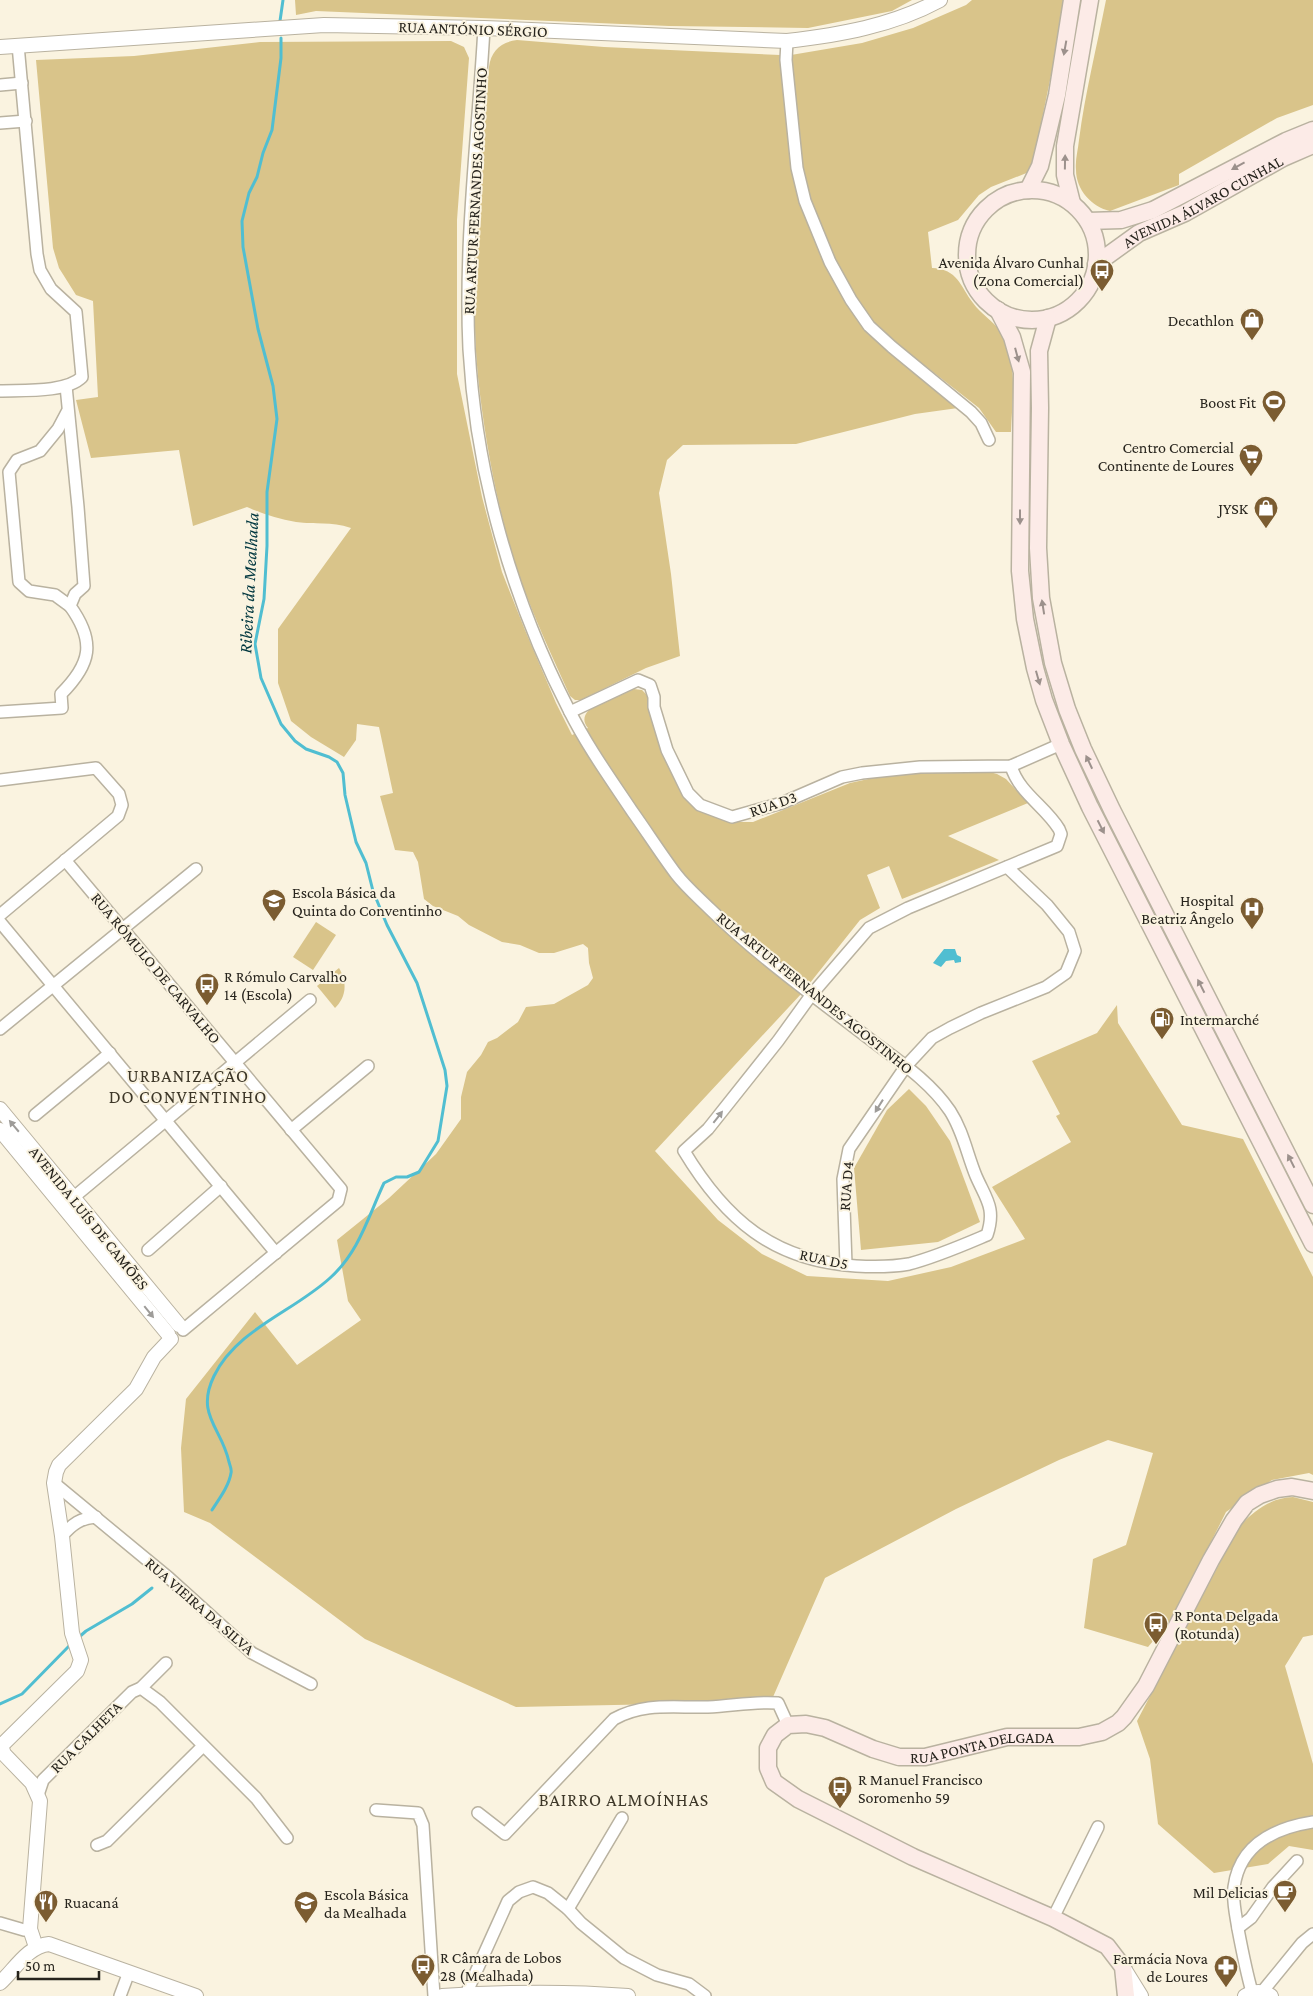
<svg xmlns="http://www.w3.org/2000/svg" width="1313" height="1996" viewBox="0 0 1313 1996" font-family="'Crimson Pro',serif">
<rect width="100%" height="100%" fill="#faf3e0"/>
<g fill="#d9c48a">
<path d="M295,0h617l-20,11 -84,17 -139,-2 -353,-15 -20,4z"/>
<path d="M972,0h91l-4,37 -27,130 -3,5 -38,15 -12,8 -21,25 -30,12 4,36c26,1 28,18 41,35 8,11 19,17 27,28 19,28 12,69 11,101h-15l-17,-24 -74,-58 -30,-26 -15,-20 -28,-49 -24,-56 -7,-40 -10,-104 71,-12 51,-15 53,-23z"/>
<path d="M1106,0h207v105l-36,13 -98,56v11l-69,26c-18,-4 -34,-21 -34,-41 -1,-10 2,-20 3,-30 6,-47 18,-94 27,-140z"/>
<path d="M517,40l87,7 176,8 9,79 11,66 11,32 13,28 17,32 117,116 -43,6 -119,30 -113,1 -16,15 -8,33 12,81 9,82 -34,12 -65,32h-6l-5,-4c-17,-38 -35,-76 -49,-115 -22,-62 -36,-139 -43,-204 -10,-103 4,-208 11,-310 2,-16 12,-25 28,-27z"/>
<path d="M451,41l13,6 5,11 -12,162v154l25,123 20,75 23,58 31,73 16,32 16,-7c-5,-6 -5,-12 1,-18l45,-21 8,1 6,6 31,88 56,38h18l97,-39 32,-7 53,-4 51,-1 11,3 9,5 22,24 -80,33 51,24 -97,39 -13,-33 -22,9 13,33 -20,12 -58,73 -147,158 63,69 44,34 45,22 81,5 63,-14 74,-28 -33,-52 79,-45 -15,-26 4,-2 -28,-53 65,-28 20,-28 1,18 64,102 61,14 70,138v198l-4,-2 -37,7 -46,32 -52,104 -26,31 -64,-19 9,-69 33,-14 27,-92 -45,-13 -49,20 -103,49 -131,69 -52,119 -60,6 -197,4 -151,-68 -155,-116 -26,-11 -3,-64 5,-49 69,-87 42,53 64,-45 -13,-19 -11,-61 52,-42 47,-44 25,-35v-22l6,-25 14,-17 7,-13 9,-4 21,-16 8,-15 28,-3 34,-19 5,-7 -4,-15 -1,-15 -5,-4 -29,9h-15l-19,-8 -18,-3 -33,-17 -11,-9 -25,-10 -9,-7 -6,-37 -5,-10 -18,-2 -15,-54 13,-3 -14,-66 -22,-3 -1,16 -12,17 -33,-20 -20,-16 -13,-38v-54l73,-101c-21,-7 -35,-3 -55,-6 -18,-3 -33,-8 -49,-15l-54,19 -14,-76 -88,8 -15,-58 22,-3 -5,-96 -17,-6 -17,-27 -6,-20 -17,-188 98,-4 126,-14z"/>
<path d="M316,922l20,13 -23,35 -20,-13z"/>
<path d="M339,968c8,14 8,28 -4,40l-18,-22z"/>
<path d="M909,1089l17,17 24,35 30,81 -42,20 -77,8 -7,-82 33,-58z"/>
<path d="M1293,1497l20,5v133l-10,2 -18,29 28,98v86l-24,-4 -21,18 -54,9 -56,-49 -8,-65 -13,-38 101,-193c15,-17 32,-30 55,-31z"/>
</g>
<path fill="#50bed1" d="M944,949h11l2,6 4,2v5l-6,1 -1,-3 -8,1 -5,6 -8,-4z"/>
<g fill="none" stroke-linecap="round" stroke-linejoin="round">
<g stroke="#50bed1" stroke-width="3">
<path d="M280,21l3,-21"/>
<path d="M212,1510c7,-11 17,-24 19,-37 1,-3 -1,-8 -2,-11 -7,-34 -34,-47 -15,-86 23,-47 79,-64 116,-98 29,-26 38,-61 54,-95l12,-6h11l12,-5 19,-31 9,-55 -2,-16 -28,-87 -30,-58 -14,-34 -7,-28 -10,-21 -11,-47 -2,-22 -6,-11 -8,-5 -23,-8 -11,-8 -14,-17 -20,-46 -6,-34 9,-45 3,-53v-54l10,-73 -4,-33 -15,-57 -15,-82 -1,-26 7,-28 8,-16 6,-24 9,-23 9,-72v-20"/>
<path d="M78,1638l8,-7 46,-27 20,-16"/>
<path d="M0,1704l22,-10 49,-50"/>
</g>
<defs>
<g id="minor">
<path d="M484,28c-6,107 -20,215 -15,321 7,126 43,250 100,361 18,36 41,68 63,101 15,21 29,43 44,63 10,13 23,24 34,35 48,47 104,87 157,128 30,23 62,43 83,74 13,20 17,43 26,65 10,23 20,32 11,59 -26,11 -51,22 -78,29 -17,3 -36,3 -53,2 -83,-5 -131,-47 -172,-115l24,-22 70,-88 34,-47 57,-66 39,-20 149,-62 4,-12 -2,-5c-14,-23 -40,-36 -48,-63"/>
<path d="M787,41l-1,19 11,108 8,33 25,61 21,38 18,26 23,21 79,65 10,11 8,17"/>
<path d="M0,85l22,-2"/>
<path d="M0,123l26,-2"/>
<path d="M0,391c22,-1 66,2 82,-14l-6,-65 -25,-23 -11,-19 -3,-16 -19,-209"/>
<path d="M67,412l-9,17 -18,22 -23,9 -8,12 10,110 10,9 26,4 15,11"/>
<path d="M0,712l62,-4 -1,-14c30,-30 35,-52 9,-88l5,-12 9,-8 -6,-79 -12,-121"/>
<path d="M570,712l68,-32 12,5 4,12v10l13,43 21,43 12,12 32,12 50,-14 60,-26 20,-4 58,-6 91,-1 50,-22"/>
<path d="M0,780l96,-12 23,26 3,11 -4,11 -118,99"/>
<path d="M65,860l276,329 -3,12 -155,129"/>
<path d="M0,922l276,331"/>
<path d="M0,1029l196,-160"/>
<path d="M35,1115l75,-62"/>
<path d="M291,1130l77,-64"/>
<path d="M68,1202l242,-202"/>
<path d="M148,1250l73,-64"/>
<path d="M846,1265l-3,-86 6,-30 57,-83 26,-28 18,-10 31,-15 65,-26 20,-14 9,-22 -6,-19 -22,-27 -40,-38"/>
<path d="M54,1483l115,95 83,75 59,31"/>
<path d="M62,1536c10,-12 19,-18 34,-19"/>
<path d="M141,1688l19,14 96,96 31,40"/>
<path d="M38,1795l5,-15 89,-88 9,-4 25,-25"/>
<path d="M376,1810l42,3 5,12 11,171"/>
<path d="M478,1813l27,21 109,-115c31,-17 60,-11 94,-12 25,-1 45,-6 70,-4l10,22"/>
<path d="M97,1845l10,-4 96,-95"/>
<path d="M568,1909l54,-91"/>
<path d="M1053,1918l45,-91"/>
<path d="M0,1923l24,7 6,-1"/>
<path d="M1238,1928l13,-10 22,-31 24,-26"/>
<path d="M1252,1992c-6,-21 -10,-42 -14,-63 -2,-13 -6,-29 -4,-42 6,-43 41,-59 79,-65"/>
<path d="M1262,1992l40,-49 11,-9"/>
<path d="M466,1994l42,-93 11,-9 14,-5 15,6 20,16 13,14 43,35 33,17 32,9 16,12"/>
<path d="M120,1996l9,-24"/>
</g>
<g id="tertiary">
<path d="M0,47l324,-22 160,3 303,13c52,-6 105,-15 153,-41"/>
<path d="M0,1109l179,216"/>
<path d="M0,1130l168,204"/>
<path d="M36,1947l-6,-18 10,-128 -8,-18 -28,-29 -3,-8 76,-75 4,-11 -9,-27 -10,-97 -8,-53 2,-11 3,-7 77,-76 18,-32 17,-18"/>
<path d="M1123,1967l18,29"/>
<path d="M0,1983c15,-14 28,-37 49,-39l147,52"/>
<path d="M442,1996c62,-4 124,-5 186,0"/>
<path d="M1245,1996c9,-5 17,-6 26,0"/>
</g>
<g id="secondary">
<path d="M1028,190l12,-24 17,-71 15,-95"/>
<circle cx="1032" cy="255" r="65"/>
<path d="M1072,203l-7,-28v-29l25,-146"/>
<path d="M1088,221l33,-1 32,-10 133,-69 27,-11"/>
<path id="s1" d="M1096,264l43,-31 46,-20 98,-55 30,-13"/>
<path d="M998,310l14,27 10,35 -2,199 5,48 10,49 9,32 17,44 29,63 223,437"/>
<path d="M1048,318l-9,33 1,57 -2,140 3,50 12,65 14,46 16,40 29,61 201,395"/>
<path id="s2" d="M1126,1996l-3,-29 -16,-21 -54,-28 -140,-61 -115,-58 -24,-17 -6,-14v-20l7,-13 13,-10 18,-1 19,4 48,21 26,8h26l82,-20h72l23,-5 16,-9 6,-6 22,-31 65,-126 23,-40 13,-17 13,-8 17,-6 15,-2 21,4"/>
</g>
</defs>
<use href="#minor" stroke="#b9b2a0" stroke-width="14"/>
<use href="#tertiary" stroke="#b9b2a0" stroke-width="16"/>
<use href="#secondary" stroke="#b9b2a0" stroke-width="19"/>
<use href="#minor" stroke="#fff" stroke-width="11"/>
<use href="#tertiary" stroke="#fff" stroke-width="14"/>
<use href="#secondary" stroke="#fcebe7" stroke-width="16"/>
</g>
<defs><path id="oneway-solid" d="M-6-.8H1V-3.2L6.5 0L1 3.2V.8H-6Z" transform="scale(1.25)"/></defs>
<g fill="#9c918c">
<use href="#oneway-solid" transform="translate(1065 48) rotate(100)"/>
<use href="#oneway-solid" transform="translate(1065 162) rotate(-89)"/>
<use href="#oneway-solid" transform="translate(1238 166) rotate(151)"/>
<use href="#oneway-solid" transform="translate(1017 355) rotate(75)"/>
<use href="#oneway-solid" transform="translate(1020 517) rotate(90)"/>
<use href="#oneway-solid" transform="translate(1043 607) rotate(-99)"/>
<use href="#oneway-solid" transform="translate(1038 678) rotate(74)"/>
<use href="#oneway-solid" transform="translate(1089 762) rotate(-115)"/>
<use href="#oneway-solid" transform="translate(1101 827) rotate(63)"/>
<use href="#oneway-solid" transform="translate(1201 986) rotate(-117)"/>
<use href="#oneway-solid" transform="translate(1291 1161) rotate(-117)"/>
</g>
<g fill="#9e9c99">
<use href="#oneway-solid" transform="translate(879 1106) rotate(122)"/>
<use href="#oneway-solid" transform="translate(718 1117) rotate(-52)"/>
<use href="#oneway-solid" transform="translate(14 1126) rotate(-130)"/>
<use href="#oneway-solid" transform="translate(149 1312) rotate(51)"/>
</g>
<defs>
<symbol id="bus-pin" viewBox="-11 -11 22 30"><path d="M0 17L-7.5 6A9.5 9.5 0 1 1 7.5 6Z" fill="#7b5c31" stroke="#faf3e0"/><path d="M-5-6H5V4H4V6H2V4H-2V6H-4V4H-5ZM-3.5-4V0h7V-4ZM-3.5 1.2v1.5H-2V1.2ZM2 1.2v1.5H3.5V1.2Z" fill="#fff"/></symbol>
<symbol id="shop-pin" viewBox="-11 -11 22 30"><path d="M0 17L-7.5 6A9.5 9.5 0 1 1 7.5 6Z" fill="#7b5c31" stroke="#faf3e0"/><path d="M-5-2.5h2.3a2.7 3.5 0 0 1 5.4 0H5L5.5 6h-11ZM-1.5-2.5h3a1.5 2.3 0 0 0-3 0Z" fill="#fff"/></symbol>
<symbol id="stadium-pin" viewBox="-11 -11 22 30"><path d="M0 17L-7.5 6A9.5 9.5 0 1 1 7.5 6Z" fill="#7b5c31" stroke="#faf3e0"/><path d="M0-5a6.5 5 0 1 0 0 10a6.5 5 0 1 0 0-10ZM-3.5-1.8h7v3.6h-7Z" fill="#fff"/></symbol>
<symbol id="supermarket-pin" viewBox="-11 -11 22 30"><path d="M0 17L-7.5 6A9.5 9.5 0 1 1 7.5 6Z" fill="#7b5c31" stroke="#faf3e0"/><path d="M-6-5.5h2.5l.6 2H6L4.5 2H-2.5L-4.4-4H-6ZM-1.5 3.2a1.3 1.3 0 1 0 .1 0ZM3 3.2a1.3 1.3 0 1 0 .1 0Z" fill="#fff"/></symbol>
<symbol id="school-pin" viewBox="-11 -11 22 30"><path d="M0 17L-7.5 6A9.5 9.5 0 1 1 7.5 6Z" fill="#7b5c31" stroke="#faf3e0"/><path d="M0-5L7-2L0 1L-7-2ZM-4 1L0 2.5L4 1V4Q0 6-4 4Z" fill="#fff"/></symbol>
<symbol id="hospital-pin" viewBox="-11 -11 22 30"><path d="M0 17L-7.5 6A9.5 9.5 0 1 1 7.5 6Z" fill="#7b5c31" stroke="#faf3e0"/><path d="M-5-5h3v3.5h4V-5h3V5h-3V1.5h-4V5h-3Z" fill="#fff"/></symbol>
<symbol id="fuel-pin" viewBox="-11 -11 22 30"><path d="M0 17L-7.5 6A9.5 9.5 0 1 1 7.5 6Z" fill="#7b5c31" stroke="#faf3e0"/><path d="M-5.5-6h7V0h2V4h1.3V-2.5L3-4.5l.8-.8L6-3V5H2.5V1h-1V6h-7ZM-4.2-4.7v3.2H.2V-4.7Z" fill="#fff"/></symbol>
<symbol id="cafe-pin" viewBox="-11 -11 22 30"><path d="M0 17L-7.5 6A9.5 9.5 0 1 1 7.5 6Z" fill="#7b5c31" stroke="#faf3e0"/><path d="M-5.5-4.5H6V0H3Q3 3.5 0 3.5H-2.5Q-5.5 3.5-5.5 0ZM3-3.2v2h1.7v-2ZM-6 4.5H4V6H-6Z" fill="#fff"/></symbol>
<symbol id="restaurant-pin" viewBox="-11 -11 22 30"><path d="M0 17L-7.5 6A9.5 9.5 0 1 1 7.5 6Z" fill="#7b5c31" stroke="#faf3e0"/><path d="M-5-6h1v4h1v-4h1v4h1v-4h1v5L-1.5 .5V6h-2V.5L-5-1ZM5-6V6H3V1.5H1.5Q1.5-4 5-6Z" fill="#fff"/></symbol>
<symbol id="pharmacy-pin" viewBox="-11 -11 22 30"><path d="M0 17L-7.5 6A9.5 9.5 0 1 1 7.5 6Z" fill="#7b5c31" stroke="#faf3e0"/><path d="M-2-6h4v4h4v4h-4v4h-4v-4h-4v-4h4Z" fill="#fff"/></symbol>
</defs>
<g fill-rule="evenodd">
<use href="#bus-pin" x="1088" y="257" width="28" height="38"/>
<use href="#shop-pin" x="1238" y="306" width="28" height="38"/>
<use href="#stadium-pin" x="1260" y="388" width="28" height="38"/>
<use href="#supermarket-pin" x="1237" y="442" width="28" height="38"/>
<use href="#shop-pin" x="1252" y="494" width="28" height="38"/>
<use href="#school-pin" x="260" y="887" width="28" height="38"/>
<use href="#hospital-pin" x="1238" y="895" width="28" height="38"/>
<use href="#bus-pin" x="193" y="971" width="28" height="38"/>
<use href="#fuel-pin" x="1148" y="1005" width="28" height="38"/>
<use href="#bus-pin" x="1142" y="1610" width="28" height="38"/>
<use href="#bus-pin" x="826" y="1774" width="28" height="38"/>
<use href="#cafe-pin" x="1271" y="1878" width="28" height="38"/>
<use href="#restaurant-pin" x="32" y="1888" width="28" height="38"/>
<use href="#school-pin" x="292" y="1889" width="28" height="38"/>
<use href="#bus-pin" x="409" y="1952" width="28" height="38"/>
<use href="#pharmacy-pin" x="1212" y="1953" width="28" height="38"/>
</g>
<g text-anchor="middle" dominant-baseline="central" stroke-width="4" stroke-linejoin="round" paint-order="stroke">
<g font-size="16" fill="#27241d" stroke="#faf3e0">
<text transform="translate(473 29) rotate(2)">RUA ANTÓNIO SÉRGIO</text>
<text transform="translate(475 191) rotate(-87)">RUA ARTUR FERNANDES AGOSTINHO</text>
<text stroke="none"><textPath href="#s1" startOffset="124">AVENIDA ÁLVARO CUNHAL</textPath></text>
<text transform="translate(773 804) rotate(-19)">RUA D3</text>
<text transform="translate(156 968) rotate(50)">RUA RÓMULO DE CARVALHO</text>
<text transform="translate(815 993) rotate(39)">RUA ARTUR FERNANDES AGOSTINHO</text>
<text transform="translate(846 1186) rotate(-86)">RUA D4</text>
<text transform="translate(89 1218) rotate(51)">AVENIDA LUÍS DE CAMÕES</text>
<text transform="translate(824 1259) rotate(12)">RUA D5</text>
<text transform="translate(200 1606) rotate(41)">RUA VIEIRA DA SILVA</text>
<text transform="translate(86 1737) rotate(-45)">RUA CALHETA</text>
<text stroke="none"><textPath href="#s2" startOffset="695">RUA PONTA DELGADA</textPath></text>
</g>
<g font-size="16" fill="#27241d" stroke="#faf3e0" text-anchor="end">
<text x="1084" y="262">Avenida Álvaro Cunhal<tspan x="1084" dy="18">(Zona Comercial)</tspan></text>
<text x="1234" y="320">Decathlon</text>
<text x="1256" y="402">Boost Fit</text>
<text x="1234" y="447">Centro Comercial<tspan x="1234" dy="18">Continente de Loures</tspan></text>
<text x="1248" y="508">JYSK</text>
<text x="292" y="892" text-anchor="start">Escola Básica da<tspan x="292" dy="18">Quinta do Conventinho</tspan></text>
<text x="1234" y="900">Hospital<tspan x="1234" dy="18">Beatriz Ângelo</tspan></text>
<text x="224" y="976" text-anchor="start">R Rómulo Carvalho<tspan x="224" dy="18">14 (Escola)</tspan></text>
<text x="1180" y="1019" text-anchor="start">Intermarché</text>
<text x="1174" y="1615" text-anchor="start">R Ponta Delgada<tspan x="1174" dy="18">(Rotunda)</tspan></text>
<text x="858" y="1779" text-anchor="start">R Manuel Francisco<tspan x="858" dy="18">Soromenho 59</tspan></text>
<text x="1268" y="1892">Mil Delicias</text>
<text x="324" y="1894" text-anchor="start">Escola Básica<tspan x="324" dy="18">da Mealhada</tspan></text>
<text x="64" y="1902" text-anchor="start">Ruacaná</text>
<text x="440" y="1957" text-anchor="start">R Câmara de Lobos<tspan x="440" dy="18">28 (Mealhada)</tspan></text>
<text x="1208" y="1958">Farmácia Nova<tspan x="1208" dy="18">de Loures</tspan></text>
</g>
<g font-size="18" font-style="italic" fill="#01373f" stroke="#faf3e0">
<text transform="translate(249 583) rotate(-87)">Ribeira da Mealhada</text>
</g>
<g font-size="18" letter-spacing="1" fill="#3d3728" stroke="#faf3e0">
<text x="188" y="1076">URBANIZAÇÃO<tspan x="188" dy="21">DO CONVENTINHO</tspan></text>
<text x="624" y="1800">BAIRRO ALMOÍNHAS</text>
</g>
</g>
<path d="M18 1971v8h81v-8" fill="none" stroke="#27241d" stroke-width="2.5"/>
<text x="25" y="1971" font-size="15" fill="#27241d" stroke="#faf3e0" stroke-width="4" paint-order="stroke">50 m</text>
</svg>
